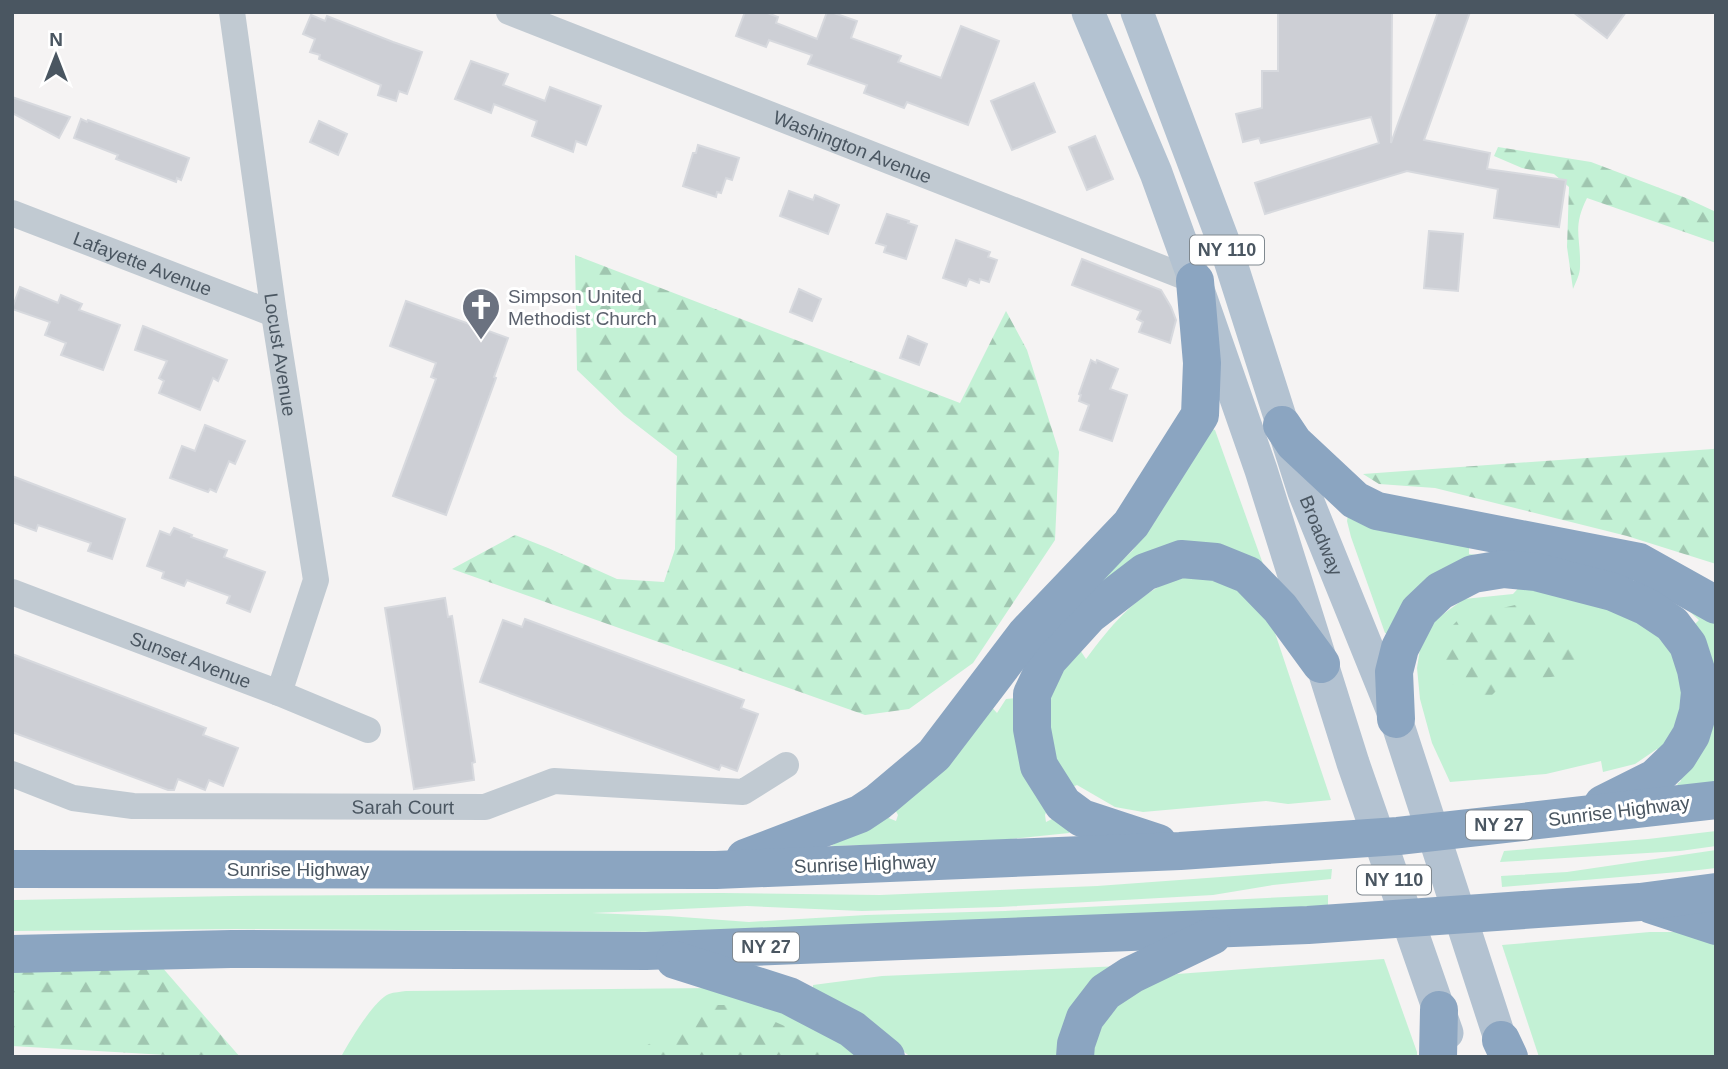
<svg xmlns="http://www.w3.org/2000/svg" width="1728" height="1069" viewBox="0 0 1728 1069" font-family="Arial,sans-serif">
<defs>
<pattern id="forest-firs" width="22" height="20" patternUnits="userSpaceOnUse" patternTransform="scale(1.75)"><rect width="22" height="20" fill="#c3f1d5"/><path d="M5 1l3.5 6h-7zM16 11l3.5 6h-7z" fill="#a0c6b0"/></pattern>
</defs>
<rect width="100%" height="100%" fill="#f5f3f3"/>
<g fill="#c3f1d5">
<path d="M1206,427l9,3 48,134 -164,18 34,-32z"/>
<path d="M1348,515l121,32v7l15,2 -96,78 -3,-1 -34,-96 -4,-16z"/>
<path d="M1207,577l24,7 40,37 60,179 -43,4 -22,-3 -123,11 -28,-5 -38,-22 -12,5 -22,-54 12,-62 21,-30 10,15c23,-31 51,-66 88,-79 10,-4 23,-3 33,-3z"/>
<path d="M1524,582l96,23 50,34 19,65 -24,52 -8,-7 -22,15 -32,8 -2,-11 -55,13 -96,8 -18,-39 -12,-44 -3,-31 3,-19 11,-26 33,-24 49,-5z"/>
<path d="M1688,610l28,7v70l-22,-62 5,-5z"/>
<path d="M1716,690v93l-36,4 -3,-3 4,-3 -3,-6z"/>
<path d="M1017,698l30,112 -2,5 1,7 10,-5 14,13 -1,3 -77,8 -161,5 50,-31 15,6 2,-6 -5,-9 93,-105 11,12 9,-14z"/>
<path d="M1716,831v15l-36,5 -180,11 4,-11 144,-12z"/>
<path d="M1716,850v18l-26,3 -188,16 -1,-11 66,-4z"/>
<path d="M1332,869l-1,10 -58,6 -60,10 -213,12 -138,4 -115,-5 -155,7 76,3 81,6 117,-7 139,-4 323,-16v11l-651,26 -441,-3 -224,2v-31h3l218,-4 489,-3 158,2 217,-9z"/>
<path d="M1650,932h33l33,8v117h-177l-37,-112z"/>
<path d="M1384,959l33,93v5h-329l11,-35 31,-31 47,-17z"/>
<path d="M1122,966l-61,91h-150l-66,-47 -32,-19v-6l69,-9z"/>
<path d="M713,988l41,7 115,62h-528c8,-15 33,-57 48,-63 5,-2 12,-2 17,-3z"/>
</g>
<g fill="url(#forest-firs)">
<path d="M1498,147l93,15 95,36 30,14v31l-129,-45c-15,30 -6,39 -7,69 0,7 -4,15 -7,22l-6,-42 2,-60 -15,-13 -32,-6 -28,-12z"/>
<path d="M575,255l385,148 46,-92 21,39 32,102 -4,88 -82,123 -64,46 -44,6 -413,-146 63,-34 33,13 69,31 47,3 11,-33 2,-93 -53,-41 -47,-45z"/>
<path d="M1716,448v116l-89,-28 -192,-48 -56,-4 -16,-10 350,-25z"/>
<path d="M1515,605l29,7 26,21 19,22 -15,19 -70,9 -14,14 -15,-1 -30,-16 -6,-11 -1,-17 6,-18 16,-16z"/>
<path d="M148,951l92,106h-40l-188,-11v-92z"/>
<path d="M700,1005h37l70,31 29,21h-200l6,-9 27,-15 12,-17z"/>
</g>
<g fill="#cdcfd5" stroke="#d7d9de" stroke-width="2">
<path d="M745,12h20l13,5 -2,6 41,16 10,-27h4l26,9 -6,17 50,18 -3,6 43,16 20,-52 38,15 -31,84 -61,-23 -3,6 -40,-15 3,-8 -59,-21 4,-9 -43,-15 -3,7 -30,-11z"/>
<path d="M1278,12h114l-1,131 47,-131h32l-46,128 66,13 -3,16 79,11 -7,47 -65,-9 4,-29 -91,-18 -142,43 -10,-31 124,-40 -8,-26 -110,26 -2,-5 -16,4 -7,-28 26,-6v-37h16z"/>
<path d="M1573,12h53l-19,26z"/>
<path d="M311,15l14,6 2,-5 66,26 29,10 -15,42 -8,-3 -3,10 -18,-6 3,-10 -62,-26 1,-4 -10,-3 5,-13 -12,-5z"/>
<path d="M471,61l37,13 -5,11 42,16 5,-14 51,19 -15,39 -10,-4 -3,11 -41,-16 5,-15 -43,-17 -3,9 -36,-14z"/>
<path d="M1034,83l21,49 -43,18 -21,-49z"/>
<path d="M12,97l58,20 -11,21 -47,-25z"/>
<path d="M81,119l6,3 1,-2 101,38 -8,22 -4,-2 -1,4 -60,-23 2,-4 -44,-17z"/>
<path d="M319,121l28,13 -9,21 -28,-13z"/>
<path d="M1095,136l18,43 -26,11 -18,-43z"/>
<path d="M698,145l41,13 -7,22 -6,-2 -5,15 -4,-1 -1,5 -33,-11 10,-33h3z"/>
<path d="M789,191l24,9 2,-5 24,10 -11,29 -48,-18z"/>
<path d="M887,214l22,7 -1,2 9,3 -11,33 -22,-7 2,-6 -10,-3z"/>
<path d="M1429,231l34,3 -5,57 -34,-3z"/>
<path d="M956,240l34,12 -2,5 9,3 -8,22 -9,-3 -1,4 -10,-4 -3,7 -23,-8z"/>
<path d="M1082,259l79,31 10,17 5,13 -6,23 -31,-11 4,-10 -6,-3 4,-8 -69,-26z"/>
<path d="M20,287l38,16 3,-8 21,9 -3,6 41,15 -17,45 -42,-15 5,-12 -21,-8 5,-13 -38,-13z"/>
<path d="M799,289l22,10 -9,22 -22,-9z"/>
<path d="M406,301l102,37 -14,39 2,1 -50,137 -53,-19 43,-117 -5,-2 5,-14 -46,-17z"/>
<path d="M143,326l84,34 -9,21 -5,-3 -13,32 -41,-17 5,-12 -5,-3 8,-17 -32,-11z"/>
<path d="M908,336l19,8 -8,21 -19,-7z"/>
<path d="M1091,360l5,3 1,-3 21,9 -8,20 17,6 -15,46 -32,-11 9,-25 -10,-4 2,-6 -2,-1z"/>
<path d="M205,425l40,16 -10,23 -6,-3 -13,31 -6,-3 -2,3 -38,-14 12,-32 13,5z"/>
<path d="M12,476l113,43 -13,40 -24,-8 3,-8 -53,-18 -2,6 -24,-9z"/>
<path d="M174,528l18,7 -1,2 36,13 -3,7 41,15 -15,40 -23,-9 3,-7 -43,-16 -3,6 -22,-8 2,-6 -17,-6 13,-35 10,4z"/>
<path d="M445,598l3,19 4,-1 23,146 -3,1 2,17 -60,9 -29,-181z"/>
<path d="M525,619l219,81 -3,8 17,6 -21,57 -16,-6 -2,5 -239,-88 23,-62 19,7z"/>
<path d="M12,654l194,74 -3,7 35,13 -15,38 -14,-6 -4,10 -27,-11 -4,11h-6l-156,-58z"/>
</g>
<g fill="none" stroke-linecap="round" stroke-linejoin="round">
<g stroke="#c1cad2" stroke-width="26">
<path id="s1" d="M232,12l42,302 42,266 -37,113"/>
<path id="s2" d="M509,12l686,269"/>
<path id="s3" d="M12,213l262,101"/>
<path id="s4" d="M12,592l267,101 89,37"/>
<path id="s5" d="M12,774l61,24 60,8 352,1 69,-26 189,11 43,-27"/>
</g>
<g stroke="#b3c2d1" stroke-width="33">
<path d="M1088,12l68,161 39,108 66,189 92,293 94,270"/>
<path id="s6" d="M1137,12l90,239 77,241 92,227 110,338"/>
</g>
<g stroke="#8ba5c1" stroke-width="38">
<path d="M1282,425l12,18 61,57 22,11 262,51 77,43"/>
<path d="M1396,719l-2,-47 6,-24 19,-37 21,-20 33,-17 31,-5 32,3 77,20 32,14 27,18 16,21 8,25 4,22 -2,20 -7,23 -13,21 -23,22 -52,26"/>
<path d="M1158,843l-76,-25 -19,-14 -24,-38 -7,-37v-35l16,-34 41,-45 56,-43 36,-13 35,3 32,13 32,33 41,56"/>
<path d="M745,858l115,-44 18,-12 56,-47 92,-121 105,-110 69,-109 2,-52 -7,-82"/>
<path d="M12,869l704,1 464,-19 218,-15 318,-36"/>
<path d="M1652,905l64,21"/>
<path d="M12,954l219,-5 415,2 662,-26 332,-23 76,-10"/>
<path d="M675,960l114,36 63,33 34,28"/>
<path d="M1501,1040l8,17"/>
<path d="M1075,1057l1,-13 9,-26 20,-26 26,-17 81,-39"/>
<path d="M1438,1057l1,-47"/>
</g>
</g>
<defs>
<symbol id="church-pin" viewBox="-11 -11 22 30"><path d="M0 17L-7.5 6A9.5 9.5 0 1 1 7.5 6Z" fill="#6b7280" stroke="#fff"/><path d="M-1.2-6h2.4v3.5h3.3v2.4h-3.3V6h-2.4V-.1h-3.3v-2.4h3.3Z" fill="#fff"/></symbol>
</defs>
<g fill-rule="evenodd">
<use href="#church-pin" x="459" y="285" width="44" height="60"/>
</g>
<g text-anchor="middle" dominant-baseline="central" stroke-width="6" stroke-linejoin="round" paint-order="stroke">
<g fill="#fff" stroke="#808990" stroke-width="2">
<rect x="1190" y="235.5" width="74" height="29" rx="5"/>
<rect x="1466" y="810.5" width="66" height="29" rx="5"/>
<rect x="1357" y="865.5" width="74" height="29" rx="5"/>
<rect x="733" y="932.5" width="66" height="29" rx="5"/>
</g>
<g font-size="18" font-weight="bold" fill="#4a5661">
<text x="1227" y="250">NY 110</text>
<text x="1499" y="825">NY 27</text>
<text x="1394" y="880">NY 110</text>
<text x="766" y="947">NY 27</text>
</g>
<g font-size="19" fill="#4a5661" stroke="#fff">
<text stroke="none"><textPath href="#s2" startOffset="369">Washington Avenue</textPath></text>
<text stroke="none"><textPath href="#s3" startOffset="140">Lafayette Avenue</textPath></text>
<text stroke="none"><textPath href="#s1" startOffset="346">Locust Avenue</textPath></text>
<text stroke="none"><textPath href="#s6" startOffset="555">Broadway</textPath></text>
<text stroke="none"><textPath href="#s4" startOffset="191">Sunset Avenue</textPath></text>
<text stroke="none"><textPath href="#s5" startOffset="396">Sarah Court</textPath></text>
<text transform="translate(1619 811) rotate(-7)">Sunrise Highway</text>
<text transform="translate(865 864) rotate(-2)">Sunrise Highway</text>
<text x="298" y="869">Sunrise Highway</text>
</g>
<g font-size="19" fill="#5b616d" stroke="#fff" text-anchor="start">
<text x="508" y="296">Simpson United<tspan x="508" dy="22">Methodist Church</tspan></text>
</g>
</g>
<rect width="1728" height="1069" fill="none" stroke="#4a5661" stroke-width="28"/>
<g transform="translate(56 56)" stroke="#ffffff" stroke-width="5" paint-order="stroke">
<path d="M0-5L12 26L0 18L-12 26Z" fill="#4a5661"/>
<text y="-10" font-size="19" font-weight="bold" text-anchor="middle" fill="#4a5661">N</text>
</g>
</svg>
